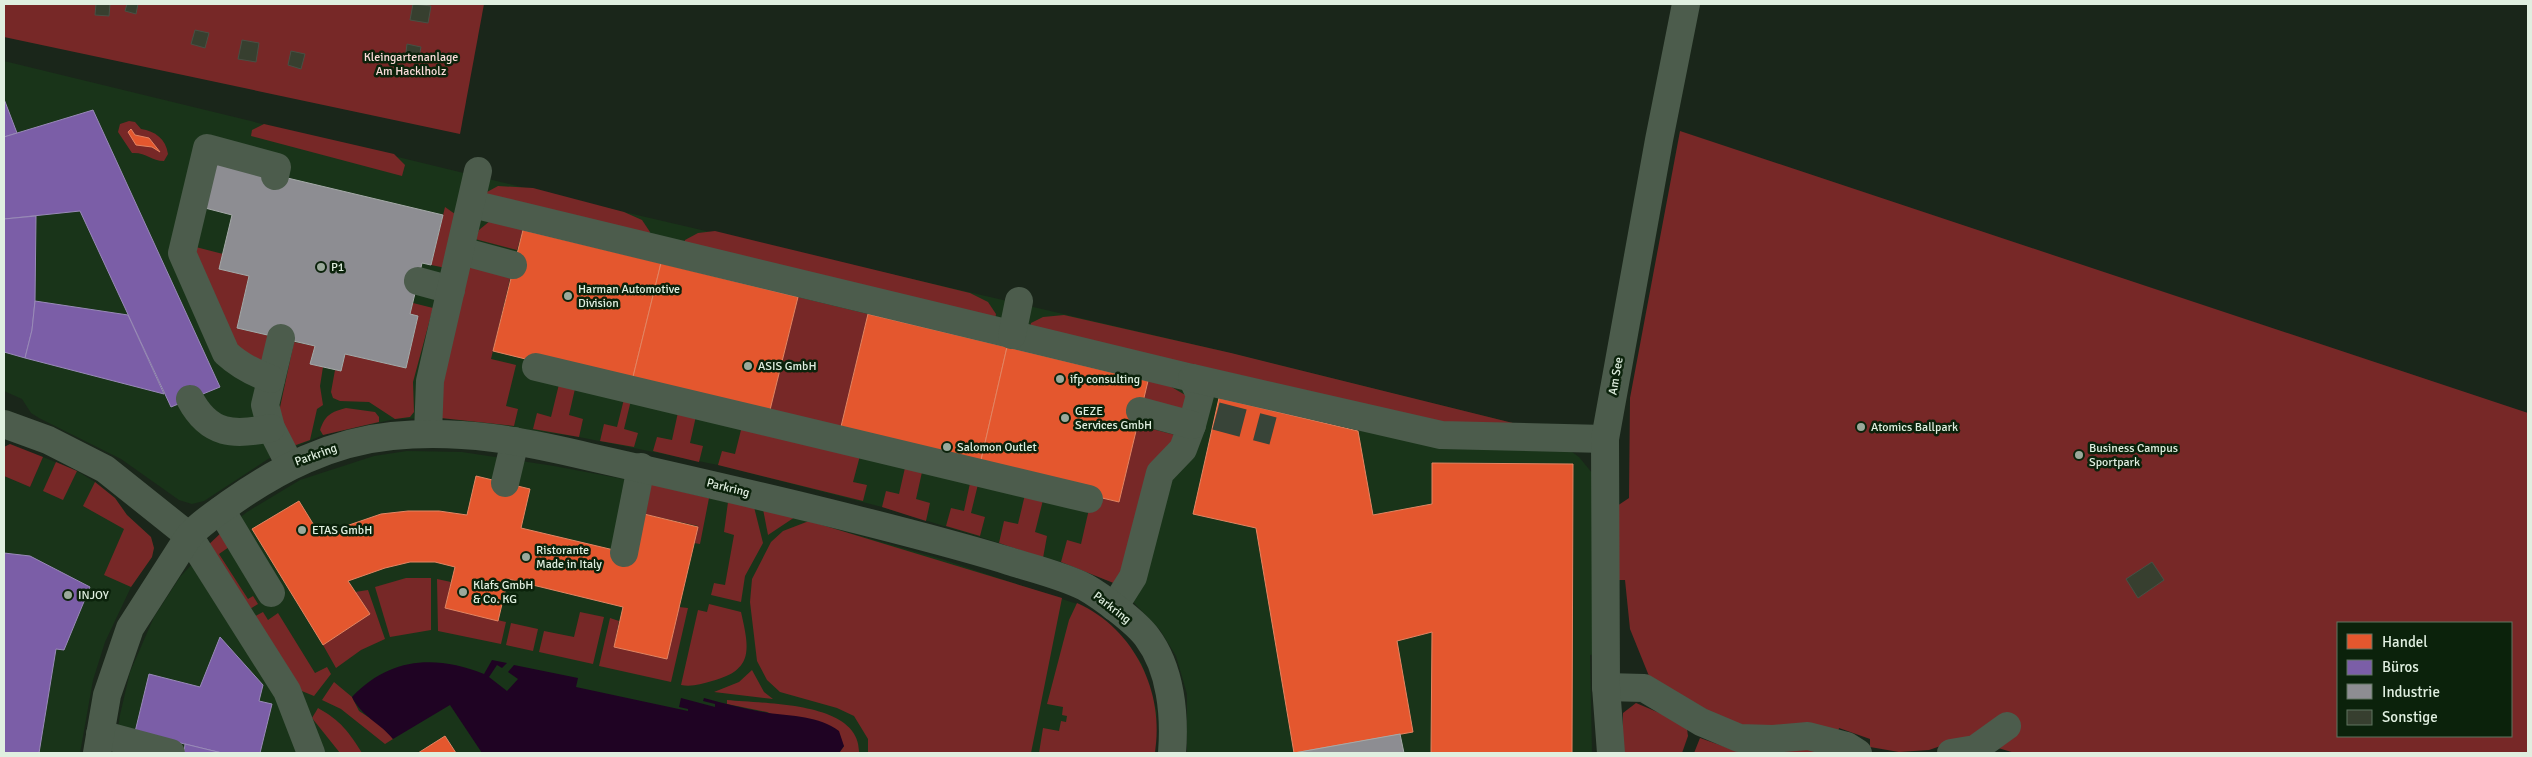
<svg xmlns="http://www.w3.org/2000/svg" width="2532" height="757" viewBox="0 0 2532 757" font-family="Signika,sans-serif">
<rect width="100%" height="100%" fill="#1a261a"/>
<g fill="#193419">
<path d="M4,61l620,151 607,141 310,77 38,27 14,17 3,180 -6,1 2,98h-405v-59l-11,-38 -16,-26 -44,-46 -55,-22 -179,-55 -164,-42 -139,-28 -138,-19 -46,1 -72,16 -55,24 -64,42 -12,3 -13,-4 -58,-41 -82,-41 -8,-5 -9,-14 -18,-8z"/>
<path d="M407,451l55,1 92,14 96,18 159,37 132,38 139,46 27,17 21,22 14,20 15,48 -3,41h-1040l6,-38 10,-43 24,-55 26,-40 43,-46 24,-19 53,-32 74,-24z"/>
<path d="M43,457l34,14 18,11 20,16 12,17 24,22 3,11 -2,9 -21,30 -26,55 -12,38 -13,73h-76v-277l26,11z"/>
</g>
<g fill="#772827" fill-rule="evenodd">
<path d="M4,4h480l-24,130 -456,-97z"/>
<path d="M129,121l6,1 6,7c14,2 25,10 27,25l-4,7c-13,0 -18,-9 -32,-8l-14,-21 2,-8z"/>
<path d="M264,124l130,30 11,11 -3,11 -151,-40 1,-6z"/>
<path d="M1680,131l848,282v340h-513l-51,-15 -35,12 -30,2 -29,-5v-8l-31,-11 -1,4 -107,-6 -82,-50 -19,-47 -5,-49h-10l-1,-72 15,-10 1,-100zM2338,623h173v113h-173z"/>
<path d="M498,186l35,2 91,24 18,8 8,12 -2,5 -162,-40 1,-5z"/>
<path d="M445,207l10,7 -9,54 -15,-3z"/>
<path d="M491,220l33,6 -7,24 -42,-11 4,-9z"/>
<path d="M715,231l255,62 18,9 8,12 -1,6 -312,-74 2,-6 13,-7z"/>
<path d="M188,245l35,9 -3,15 29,7 -12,52 33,8 -8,31 -25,-10z"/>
<path d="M469,265l42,10 -20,84 25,6 -10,41 12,3 -4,17 -73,-8v-33z"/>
<path d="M798,297l70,17 -29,121 -71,-17z"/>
<path d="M413,303l20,5 -20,74 1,30 -4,5 -15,2 -26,-17 -29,-1 -7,-3 -2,-6 4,-22 6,1 4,-17 61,14 12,-52 -8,-2z"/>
<path d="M1064,315l167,38 310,77 -91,-3 -420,-99 1,-5 12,-6z"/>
<path d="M294,342l21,4 -5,18 13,3 -3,19 3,19 -6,4 -7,31 -14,5 -8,-3 -9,-30z"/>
<path d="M1149,374l38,22 -4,14 -40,-10z"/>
<path d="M561,376l16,4 -8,35 14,4 -4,18 -46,-8 4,-16 14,4z"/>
<path d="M626,391l7,1 -9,37 14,4 -4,14 -34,-6 4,-17 13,3z"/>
<path d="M680,403l18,4 -8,36 13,3 -4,16 -46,-11 4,-14 15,3z"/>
<path d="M346,408l29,4 4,5v5l-56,13 -3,-5c5,-15 11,-18 26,-22z"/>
<path d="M744,418l118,30 -9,34 14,3 -4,16 -145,-36 4,-14 13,3z"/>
<path d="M1137,425l42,11 -53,135 -10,13 -55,-22 6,-22 14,4 11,-48 27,6z"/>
<path d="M10,444l33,13 -13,30 -26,-11v-29z"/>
<path d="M907,459l17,4 -8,36 14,4 -4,18 -44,-14 4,-16 13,3z"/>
<path d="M56,462l21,9 -14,29 -20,-9z"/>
<path d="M972,474l8,2 -9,37 14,4 -5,19 -34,-10 5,-18 13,3z"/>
<path d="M95,482l20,16 12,17 24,22 3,11 -2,9 -21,30 -27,-12 20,-46 -41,-23z"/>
<path d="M650,484l59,14 -9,46 -6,-1 4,-17 -54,-12z"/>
<path d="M1027,486l18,6 -10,40 12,4 -4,22 -44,-15 5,-22 14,3z"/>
<path d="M728,502l26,5 9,36 -18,33 -4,26 -30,-7 3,-12 11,2 9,-50 -10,-3z"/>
<path d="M763,509l32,8 -27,18z"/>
<path d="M809,521l253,77 -31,155h-163v-14l-14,-23 -17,-8 -57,-16 -13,-12 -10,-19 -7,-59 2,-23 19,-37 12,-11z"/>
<path d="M223,531l6,16 -10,7 29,45 5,-3 5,8 -13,8 -41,-63z"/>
<path d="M406,578h25v52l-41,7 -15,-50z"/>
<path d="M437,579l14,3 -6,26 61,14 -5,22 -63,-13z"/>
<path d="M368,590l17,49 -24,11 -25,18 -13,-23 47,-31 -15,-22z"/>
<path d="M1077,603c58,26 88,90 78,150h-116l4,-25 16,3 2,-10 5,1 1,-6 -5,-1 1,-8 -16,-3 22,-84z"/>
<path d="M709,604l32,8c8,36 14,58 -29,69 -11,3 -20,6 -31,4l17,-75 9,2z"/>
<path d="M679,607l9,1 -17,74 -72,-16 11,-48 9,3 -5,26 53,12z"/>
<path d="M263,612l5,8 10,-7 37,60 12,-6 4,7 -17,22 -22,-9 -42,-68z"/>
<path d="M580,612l24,5 -11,47 -54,-12 5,-21 30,6z"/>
<path d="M511,623l27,6 -5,22 -27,-6z"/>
<path d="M752,670l12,22 9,7 -59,-7 25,-10z"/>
<path d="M334,682l18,15 7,14 23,15 11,13 -8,5 -44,-35 -19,-9z"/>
<path d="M727,700c37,4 134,1 132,53h-20l5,-7 -77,-34 -40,-8z"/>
<path d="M1636,703l33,14 18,12 1,7 -6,17h-60l1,-40z"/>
<path d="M318,708c23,13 30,23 44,45h-22l-28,-35z"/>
<path d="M1700,738l34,12 67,-4 34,7h-141z"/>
</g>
<path fill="#1f0323" d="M492,660l15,3 -5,5 -5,-3 -8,12 18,14 11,-12 -10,-7 6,-7 64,13 -2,9 112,24v-2l-9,-2 2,-9 34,9v-3l-12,-3 1,-3c21,6 43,11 64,15 24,3 51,3 71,18l5,15 -5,7h-357l-32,-48 -57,34c-13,-16 -32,-23 -41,-42 38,-40 84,-42 132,-23z"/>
<g fill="#e4572e" stroke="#e38563">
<path d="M131,129l4,6 14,3 11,14 -8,-5 -16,-2 -8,-13z"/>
<path d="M523,230l138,33 -30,122 -138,-34z"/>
<path d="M661,263l137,34 -30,121 -137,-33z"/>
<path d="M868,314l139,33 -28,122 -140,-34z"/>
<path d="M1007,347l141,34 -29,121 -140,-33z"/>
<path d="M1219,398l139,33 15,84 59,-11v-41l141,1 -1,289h-141l1,-121 -35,9 16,91 -119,21 -38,-225 -63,-14z"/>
<path d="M476,476l54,13 -9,39 114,27 9,-41 54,13 -31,132 -53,-12 9,-40 -115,-28 -10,42 -53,-13 10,-41 -20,-5h-25l-25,6 -37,13 22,33 -47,31 -71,-116 47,-28 21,34 61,-21 27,-3h31l28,4z"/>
<path d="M445,736l11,17h-38z"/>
</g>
<g fill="#7b5ea7" stroke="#998ab8">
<path d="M4,99l13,34 -13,4z"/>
<path d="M93,110l127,277 -49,20 -91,-196 -76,8v-82z"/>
<path d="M36,216l-1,85 -3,29 -7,28 -21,-6v-133z"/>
<path d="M35,301l93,14 36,79 -139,-36 7,-28z"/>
<path d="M4,553l26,3 60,31 -26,63 -8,-1 -17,104h-35z"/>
<path d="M220,637l43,48 -4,16 13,3 -12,49h-38l-87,-21 14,-58 51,13z"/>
<path d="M185,744l37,9h-38z"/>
</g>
<g fill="#8d8d92" stroke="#a6aaa9">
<path d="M216,161l227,54 -12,50 -9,-2 -4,18 -8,33 8,2 -12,52 -61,-14 -4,17 -31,-7 5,-18 -78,-18 12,-52 -30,-7 13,-54 -27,-7z"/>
<path d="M1400,734l4,19h-110z"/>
</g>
<g fill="#373f2f" stroke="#485044">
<path d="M96,4h14l-1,12 -14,-1z"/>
<path d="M127,4h11l-2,10 -11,-3z"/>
<path d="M413,4l18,2 -3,17 -18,-3z"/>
<path d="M195,30l14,3 -4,15 -14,-4z"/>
<path d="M242,40l17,3 -3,19 -18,-3z"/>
<path d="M407,44l14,3 -3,15 -13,-2z"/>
<path d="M291,51l14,3 -4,15 -13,-4z"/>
<path d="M2152,562l12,18 -26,18 -12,-19z"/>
</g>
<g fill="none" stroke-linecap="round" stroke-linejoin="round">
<path stroke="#384438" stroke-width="28" stroke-dasharray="28 14" stroke-linecap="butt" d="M1216,416l57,15"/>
<g stroke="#4c5c4c" stroke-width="28">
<path d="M472,204l720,174 8,17 -8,30 -9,24 -23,24 -27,104 -19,30"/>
<path d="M461,251l52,14"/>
<path d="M418,281l33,9"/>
<path d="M1012,335l7,-34"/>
<path d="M281,338l-16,67 6,23 19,37"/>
<path d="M536,367l553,132"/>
<path d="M1192,378l249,57 164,4"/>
<path d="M271,379c-17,-6 -31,-13 -45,-26l-44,-100 25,-105 70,19 -2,9"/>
<path d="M190,399c19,36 44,37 81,29"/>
<path d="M1140,411l52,14"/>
<path d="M4,424l44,16 57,29 84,67 98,155 24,62"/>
<path d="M428,433l2,-52 48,-210"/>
<path d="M505,483l10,-42"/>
<path d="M221,510l50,83"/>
<path d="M624,553l17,-86"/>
<path d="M1606,687l38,1 57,34 38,16 34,1 35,-3 39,10 11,7"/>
<path d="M100,734l71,19"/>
<path d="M97,753l10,-58 23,-67 59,-92c12,-13 26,-22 40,-32 49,-35 102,-62 163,-68 70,-7 131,5 198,21 75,17 150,34 224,52 65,16 130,32 195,52 25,8 52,14 76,26 16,9 51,35 62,50 24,32 28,78 25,116"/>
<path d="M1611,753l-5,-66 -1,-248 54,-299 27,-136"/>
<path d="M1951,753l24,-4 32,-23"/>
</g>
</g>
<g fill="#9ba99b" stroke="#0b220b" stroke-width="2">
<circle cx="321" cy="267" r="5"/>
<circle cx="568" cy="296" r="5"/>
<circle cx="748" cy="366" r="5"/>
<circle cx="1060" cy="379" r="5"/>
<circle cx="1065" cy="418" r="5"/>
<circle cx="1861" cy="427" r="5"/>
<circle cx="947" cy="447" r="5"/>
<circle cx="2079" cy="455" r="5"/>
<circle cx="302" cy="530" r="5"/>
<circle cx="526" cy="557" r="5"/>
<circle cx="463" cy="592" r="5"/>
<circle cx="68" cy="595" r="5"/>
</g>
<g text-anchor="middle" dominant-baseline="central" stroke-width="5" stroke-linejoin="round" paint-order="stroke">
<g font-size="12" fill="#fadcd9" stroke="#0b220b">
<text x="411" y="57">Kleingartenanlage<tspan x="411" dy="14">Am Hacklholz</tspan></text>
</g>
<g font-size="12" fill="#e0efe0" stroke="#0b220b" text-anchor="start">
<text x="331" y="267">P1</text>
<text x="578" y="289">Harman Automotive<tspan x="578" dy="14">Division</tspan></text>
<text x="758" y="366">ASIS GmbH</text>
<text x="1070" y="379">ifp consulting</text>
<text x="1075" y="411">GEZE<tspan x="1075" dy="14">Services GmbH</tspan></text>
<text x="1871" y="427">Atomics Ballpark</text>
<text x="957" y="447">Salomon Outlet</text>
<text x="2089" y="448">Business Campus<tspan x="2089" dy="14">Sportpark</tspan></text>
<text x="312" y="530">ETAS GmbH</text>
<text x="536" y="550">Ristorante<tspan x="536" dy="14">Made in Italy</tspan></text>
<text x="473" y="585">Klafs GmbH<tspan x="473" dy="14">&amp; Co. KG</tspan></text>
<text x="78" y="595">INJOY</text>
</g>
<g font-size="12" fill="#e0efe0" stroke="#0b220b">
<text transform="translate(1616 376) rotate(-80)">Am See</text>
<text transform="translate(316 455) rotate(-20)">Parkring</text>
<text transform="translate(728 488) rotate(14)">Parkring</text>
<text transform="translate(1112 608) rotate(38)">Parkring</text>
</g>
</g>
<rect width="2532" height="757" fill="none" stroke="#e0efe0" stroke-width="10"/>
<rect x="2337" y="622" width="175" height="115" fill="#0b220b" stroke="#607460"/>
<rect x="2347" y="634" width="25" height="15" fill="#e4572e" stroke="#607460"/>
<text x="2382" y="647" font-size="15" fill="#e0efe0">Handel</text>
<rect x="2347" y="660" width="25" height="15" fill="#7b5ea7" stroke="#607460"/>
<text x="2382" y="672" font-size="15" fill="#e0efe0">Büros</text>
<rect x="2347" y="684" width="25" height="15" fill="#8d8d92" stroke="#607460"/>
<text x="2382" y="697" font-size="15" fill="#e0efe0">Industrie</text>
<rect x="2347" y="710" width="25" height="15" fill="#373f2f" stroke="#607460"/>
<text x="2382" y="722" font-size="15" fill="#e0efe0">Sonstige</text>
</svg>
